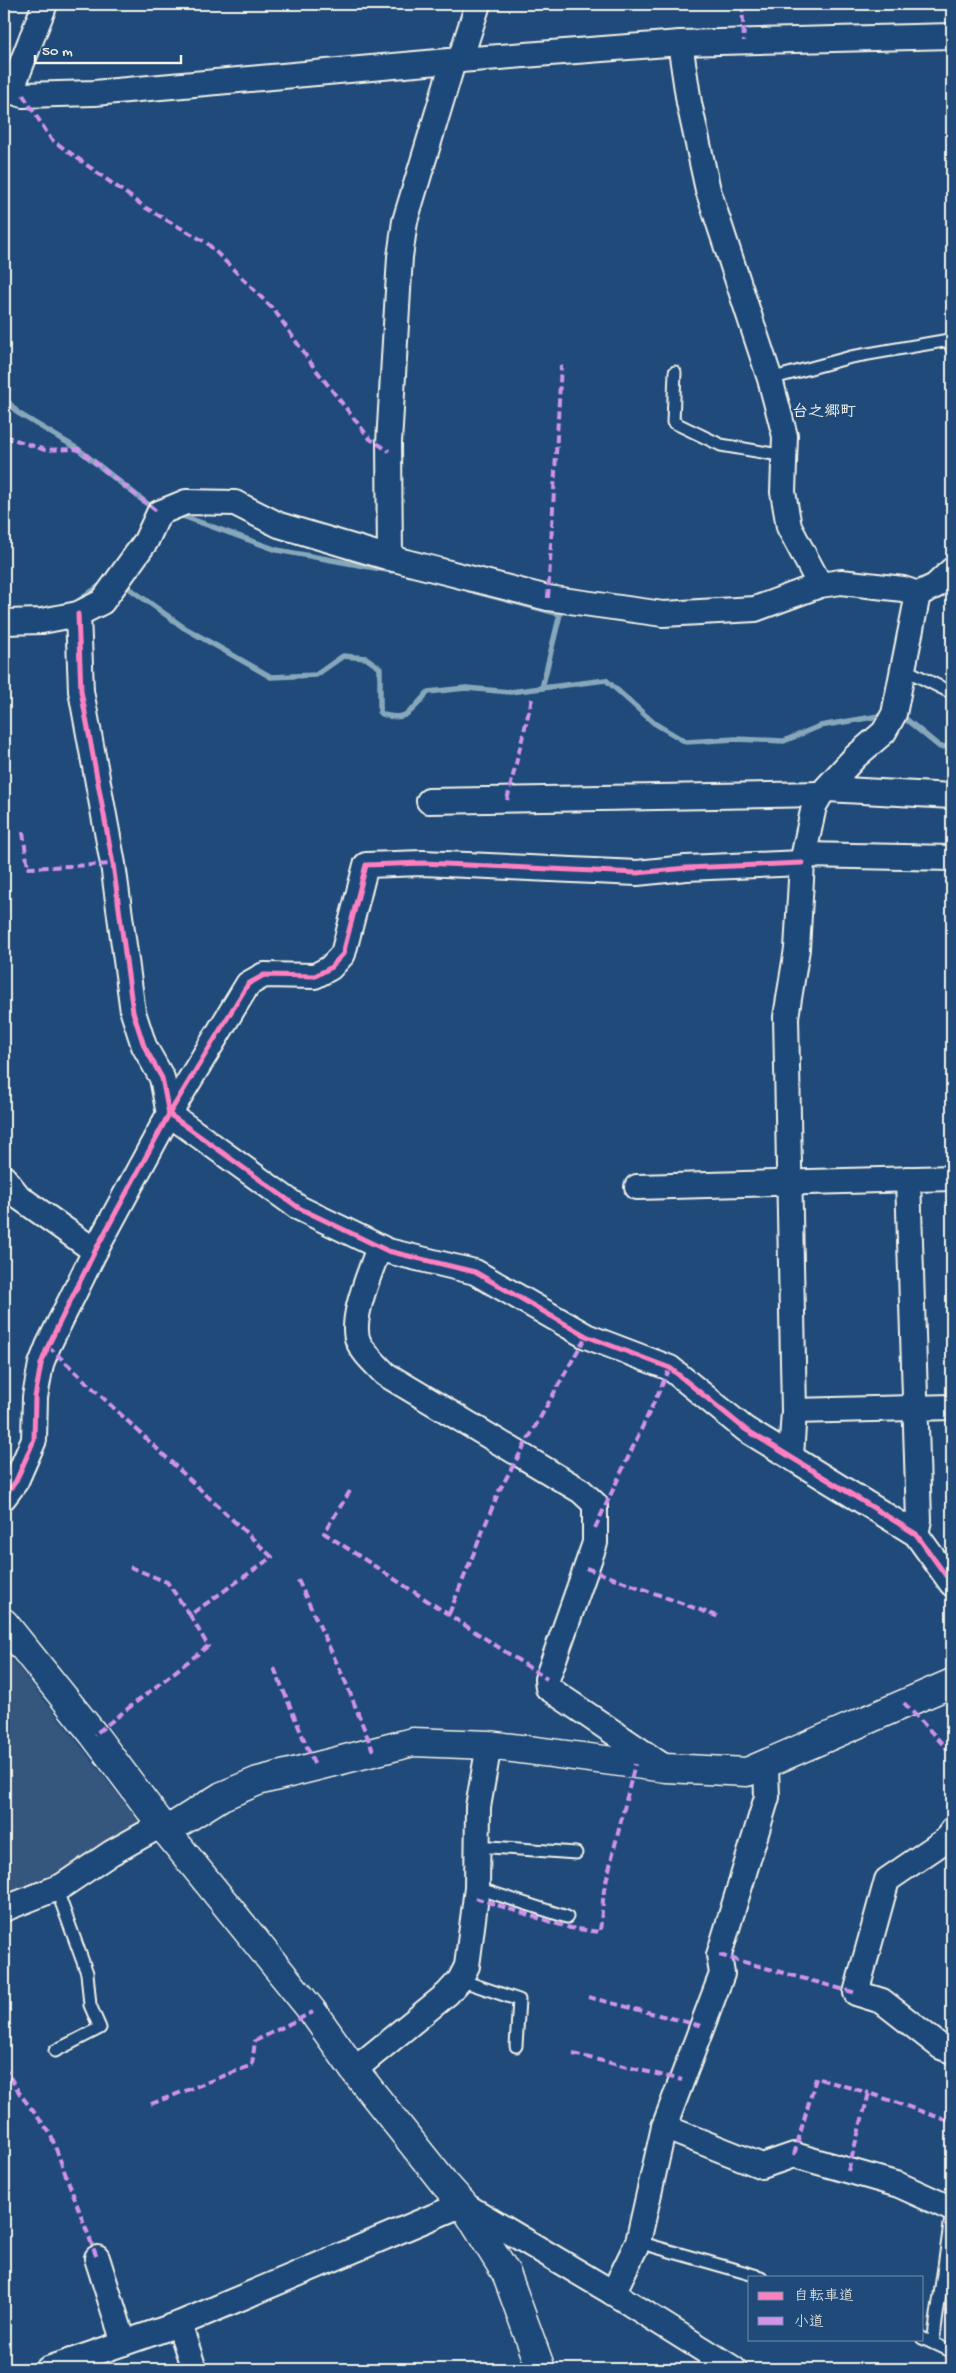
<svg xmlns="http://www.w3.org/2000/svg" width="956" height="2373" viewBox="0 0 956 2373" font-family="'Gochi Hand','Klee One',sans-serif">
<rect width="100%" height="100%" fill="#1f4a7a"/>
<filter id="ink" filterUnits="userSpaceOnUse"><feTurbulence type="fractalNoise" baseFrequency=".02" numOctaves="2"/><feDisplacementMap in="SourceGraphic" scale="10" xChannelSelector="R" yChannelSelector="G"/><feConvolveMatrix kernelMatrix="1 2 1 2 8 2 1 2 1" color-interpolation-filters="sRGB"/></filter>
<g filter="url(#ink)">
<path fill="#34567d" d="M4,1649l137,175 -82,56 -55,22z"/>
<g fill="none" stroke-linecap="round" stroke-linejoin="round">
<g stroke="#87a7ba" stroke-width="5.5">
<path d="M4,397l14,16 60,36 72,57 6,2"/>
<path d="M177,514l100,36 115,21"/>
<path d="M122,583l61,44 88,50 45,-2 27,-19 23,2 14,10v45c26,11 32,-3 48,-21l38,-4 44,4 96,-12 48,43 32,19 49,-3 49,2 36,-15 65,-11"/>
<path d="M469,590l91,24 -18,74"/>
<path d="M77,602l25,-18"/>
<path d="M899,718l8,2 33,27 12,-1"/>
</g>
<defs>
<g id="lane">
<path d="M675,372l-2,50 48,23 64,11"/>
<path d="M770,379l81,-22 98,-17 3,9"/>
<path d="M904,669l48,24"/>
<path d="M476,1846l100,7"/>
<path d="M477,1888l90,29"/>
<path d="M460,1980l59,20 -3,46"/>
<path d="M55,2051l45,-23 -10,-23 -3,-32 -31,-85"/>
<path d="M638,2242l123,35"/>
<path d="M922,2338l30,14"/>
<path d="M933,2343l19,-132"/>
</g>
<g id="street">
<path d="M680,43l9,60 19,87 62,189 15,57 -2,56 6,35 31,58"/>
<path d="M460,60l18,-56"/>
<path d="M4,89l19,6 71,-2 366,-33 220,-17 272,-7"/>
<path d="M11,91l34,-87"/>
<path d="M390,558l-1,-115 11,-186 5,-36 48,-159"/>
<path d="M78,614l3,77 32,173 20,148 11,34 18,32 7,36 130,94 89,43 87,21 111,64 84,32 75,61 171,105 36,50"/>
<path d="M4,622l38,-1 36,-7 24,-12 44,-61 13,-28 27,-11 49,1 44,22 111,33 158,40 115,16 92,-5 65,-24 21,-3 62,7 15,5 17,-8 17,-16"/>
<path d="M827,789l125,7"/>
<path d="M429,801l392,-7"/>
<path d="M804,855l148,3"/>
<path d="M4,1178l15,19 76,54"/>
<path d="M908,1179l11,341 -3,14"/>
<path d="M637,1187l315,-9"/>
<path d="M379,1247c-7,22 -30,71 -21,94 5,12 18,23 27,33l196,117 14,13v39l-48,136 1,9 118,80"/>
<path d="M794,1411l158,-4"/>
<path d="M791,1456l3,-45 -8,-394 11,-68 5,-86 12,-57 7,-12 34,-37 29,-25 10,-18 24,-120"/>
<path d="M4,1497l12,-16 18,-41 1,-43 6,-33 7,-18 47,-95 74,-137 79,-130 16,-9 51,1 15,-8 13,-14 23,-89 57,-2 214,10 49,-5 116,-5"/>
<path d="M952,1830l-5,9 -60,41 -31,113 26,8 59,46 11,4"/>
<path d="M4,1909l58,-23 49,-33 50,-28"/>
<path d="M354,2070l93,-76 13,-14 7,-14 10,-78 1,-81 11,-62"/>
<path d="M664,2127l98,39 32,-11 105,30 53,24"/>
<path d="M97,2258l27,85"/>
<path d="M613,2293l25,-51 26,-115 58,-153 -3,-19 48,-158 -1,-31"/>
<path d="M179,2324l15,45"/>
<path d="M48,2369l131,-45 284,-120 150,89 121,76"/>
</g>
<g id="secondary">
<path d="M4,1623l90,112 72,96 147,181 41,58 90,113 19,21 43,69 35,96"/>
<path d="M166,1831l56,-35 36,-15 155,-39 76,3 177,23 81,4 205,-89"/>
</g>
</defs>
<use href="#lane" stroke="#f4f1e8" stroke-width="15"/>
<use href="#street" stroke="#f4f1e8" stroke-width="28"/>
<use href="#secondary" stroke="#f4f1e8" stroke-width="31"/>
<use href="#lane" stroke="#1f4a7a" stroke-width="11"/>
<use href="#street" stroke="#1f4a7a" stroke-width="24"/>
<use href="#secondary" stroke="#1f4a7a" stroke-width="28"/>
<g stroke="#d193ec" stroke-width="4" stroke-dasharray="8 4" stroke-linecap="butt">
<path d="M742,4l2,37"/>
<path d="M23,95l28,44 95,69 61,35 68,68 38,55 57,73 19,12"/>
<path d="M4,436l41,14 33,-1 81,64"/>
<path d="M548,598l13,-233"/>
<path d="M507,800l25,-101"/>
<path d="M23,832l5,36 85,-4"/>
<path d="M48,1346l224,211 -82,58 18,31 -114,89"/>
<path d="M350,1491l-26,42 223,146"/>
<path d="M595,1528l75,-160"/>
<path d="M130,1567l37,15 23,33"/>
<path d="M586,1568l133,49"/>
<path d="M298,1580l48,103 27,68"/>
<path d="M449,1614l50,-123 87,-155"/>
<path d="M274,1668l41,98"/>
<path d="M904,1703l48,51"/>
<path d="M475,1898l95,30 30,4 4,-42 31,-126"/>
<path d="M719,1955l137,38"/>
<path d="M588,1997l114,29"/>
<path d="M573,2054l109,26"/>
<path d="M4,2067l16,27 30,39 47,125"/>
<path d="M151,2104l101,-39 3,-24 58,-29"/>
<path d="M794,2155l22,-77 53,15"/>
<path d="M848,2171l21,-78 83,29"/>
</g>
<defs>
<g id="cycleway">
<path d="M78,614l3,77 32,173 20,148 11,34 18,32 7,36 130,94 89,43 87,21 111,64 84,32 75,61 171,105 36,50"/>
<path d="M4,1497l12,-16 18,-41 1,-43 6,-33 7,-18 47,-95 74,-137 79,-130 16,-9 51,1 15,-8 13,-14 23,-89 57,-2 214,10 49,-5 116,-5"/>
</g>
</defs>
<use href="#cycleway" stroke="#1f4a7a" stroke-width="8"/>
<use href="#cycleway" stroke="#ff80c0" stroke-width="5"/>
</g>
</g>
<g text-anchor="middle" dominant-baseline="central" stroke-width="5" stroke-linejoin="round" paint-order="stroke">
<g font-size="16" font-weight="bold" fill="#f4f1e8" stroke="#1f4a7a">
<text x="824" y="413">台之郷町</text>
</g>
</g>
<rect width="956" height="2373" fill="none" stroke="#1f4a7a" stroke-width="20"/>
<rect x="10" y="10" width="936" height="2353" fill="none" stroke="#f4f1e8" stroke-width="2" filter="url(#ink)"/>
<rect x="748" y="2276" width="175" height="65" fill="#1f4a7a" stroke="#748da6"/>
<rect x="758" y="2292" width="25" height="8" fill="#ff80c0" stroke="#748da6"/>
<text x="794" y="2300" font-size="15" fill="#f4f1e8">自転車道</text>
<rect x="758" y="2317" width="25" height="8" fill="#d193ec" stroke="#748da6"/>
<text x="794" y="2326" font-size="15" fill="#f4f1e8">小道</text>
<path d="M35 55v8h146v-8" fill="none" stroke="#f4f1e8" stroke-width="2.5"/>
<text x="42" y="55" font-size="15" fill="#f4f1e8" stroke="#1f4a7a" stroke-width="4" paint-order="stroke">50 m</text>
</svg>
